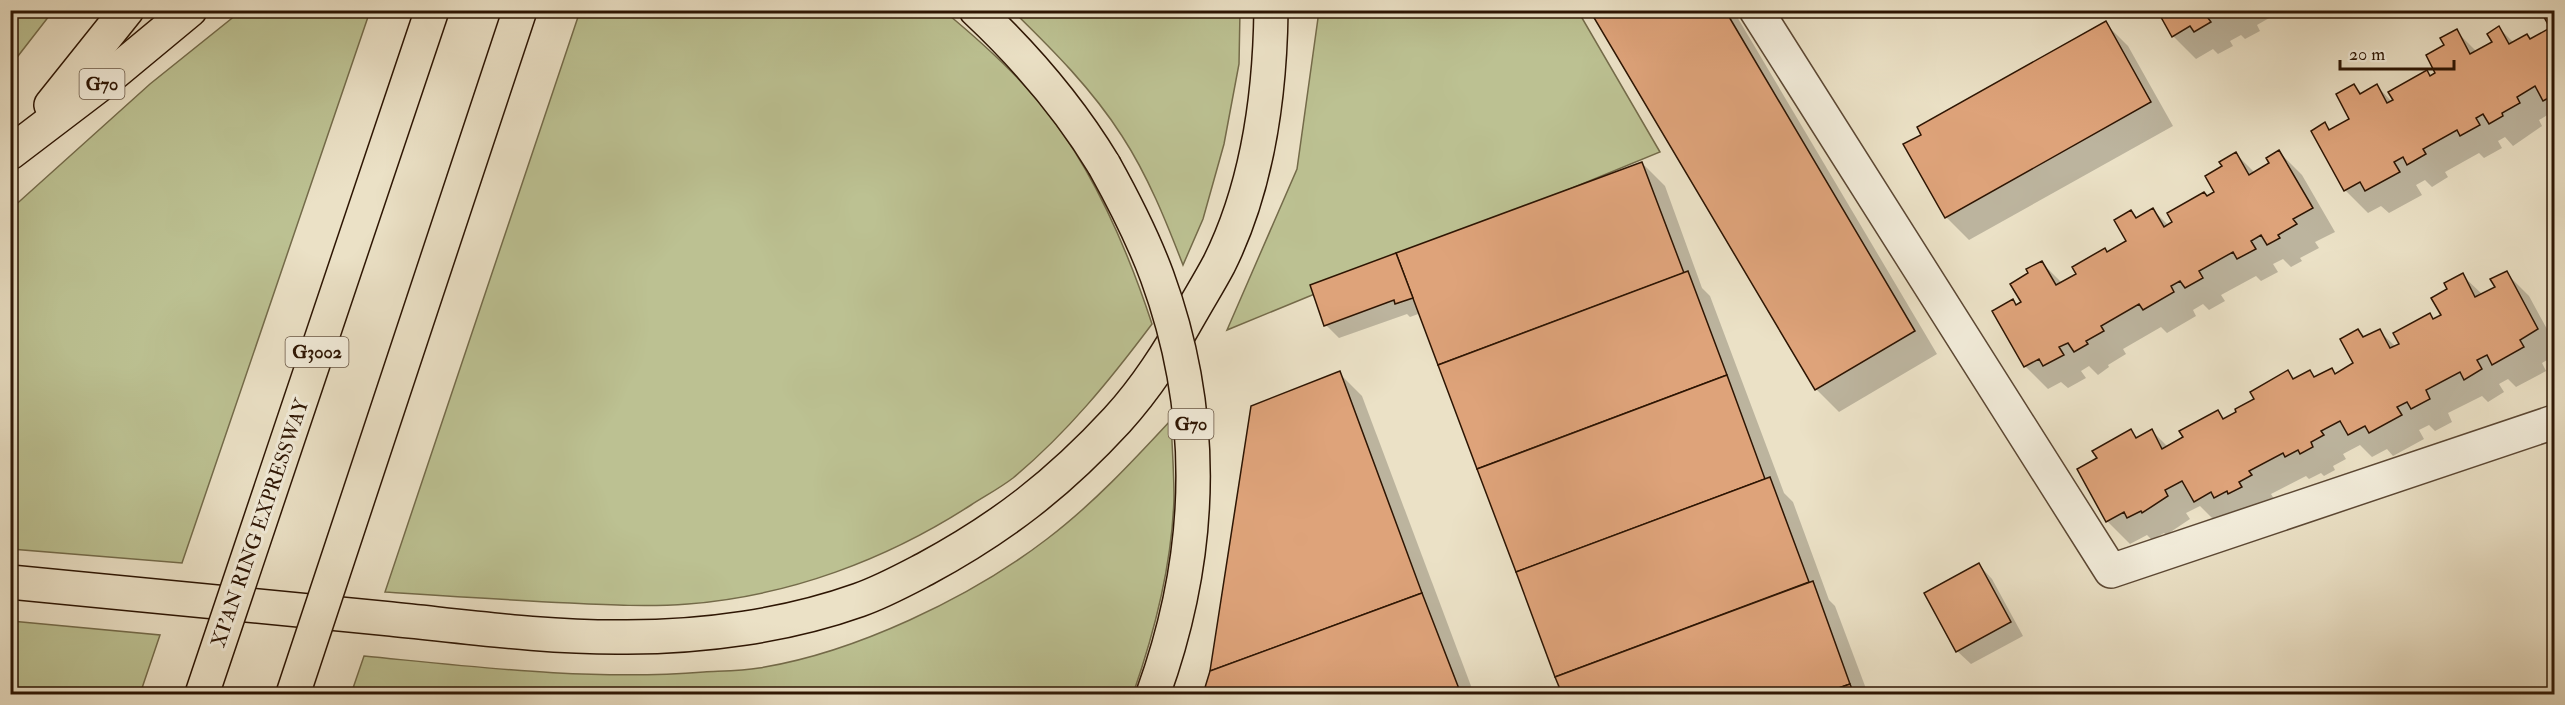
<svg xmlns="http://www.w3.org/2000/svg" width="2565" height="705" viewBox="0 0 2565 705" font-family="'IM FELL Double Pica',serif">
<rect width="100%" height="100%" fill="#ebe1c6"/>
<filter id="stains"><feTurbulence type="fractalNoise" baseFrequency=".00333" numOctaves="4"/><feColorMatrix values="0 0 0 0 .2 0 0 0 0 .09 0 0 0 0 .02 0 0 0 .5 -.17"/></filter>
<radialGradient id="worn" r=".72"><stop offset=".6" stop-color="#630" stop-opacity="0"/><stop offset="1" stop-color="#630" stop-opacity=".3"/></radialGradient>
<g fill="#bcc192" stroke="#746b4a" stroke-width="1.5">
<path d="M11,10l42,1 -42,54 -1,-54z"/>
<path d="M241,11h129l-188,552 -171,-14v-340l139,-125z"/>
<path d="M580,11h364c34,28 67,57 95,91 52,62 88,146 113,222 -42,56 -85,109 -139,154 -13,10 -28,18 -42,27 -85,55 -182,91 -283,99 -39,3 -79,1 -118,-1 -62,-3 -123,-7 -185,-11z"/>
<path d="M1013,11h227l-1,53 -15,80 -21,75 -20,46c-17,-44 -35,-89 -61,-129 -30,-47 -70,-87 -109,-125z"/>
<path d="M1319,11h259l82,141 -433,178 70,-161z"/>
<path d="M1171,420c1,26 3,52 3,78 -2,67 -19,133 -41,196h-782l13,-38c113,11 226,25 340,16 18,-1 37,-1 55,-4 95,-15 211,-70 288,-129 46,-35 85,-77 124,-119z"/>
<path d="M11,621l149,14 -20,59h-129z"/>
</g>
<g fill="#0003">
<path d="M1591,10h142l204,344 -98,58 -23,-23z"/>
<path d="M2159,10h124l-26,15 3,6 -15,8 -4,-4 -11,6 3,5 -15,8 -5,-5 -17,10 -23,-23z"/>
<path d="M2542,10h12v101l-15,9 3,6 -29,20 -8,-9 -7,4 4,7 -18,10 -5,-5 -34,19 3,5 -16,10 -7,-7 -9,5 6,10 -33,18 -8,-7 -13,7 -23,-23 -20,-66 6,6 20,-11 3,-33 9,9 14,-9 15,16 35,-30 5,5 5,-3 9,-28 10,-15 21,21 17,-9 5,-15 15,15 17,-3 21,-11z"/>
<path d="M2105,23l23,23 45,80 -204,114 -23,-23z"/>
<path d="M2279,152l23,23 33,57 -20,10 4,6 -19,10 2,3 -11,6 -8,-8 -10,5 5,8 -17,9 -5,-5 -35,19 4,6 -16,9 -6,-6 -10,6 3,6 -29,17 -6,-6 -38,22 3,5 -18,11 1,2 -11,8 -9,-9 -8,5 5,7 -18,10 -7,-6 -13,7 -23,-23 -12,-65 4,5 6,-3 7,-29 12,-11 20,20 16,-9 27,-25 3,4 20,-12 3,-29 7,7 15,-9 16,16 47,-33 8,-26 12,-13 19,19 16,-9z"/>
<path d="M1642,163l23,23 37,102 8,8 74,197 9,9 36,98 6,6 33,88h-305l-142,-381 -11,4 -3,-3 -68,24 -13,-13z"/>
<path d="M2506,273l23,23 25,46v14l-12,7 4,8 -30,16 -8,-8 -9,5 5,8 -16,10 -6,-6 -34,17 4,9 -17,9 -6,-6 -10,5 5,9 -31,17 -6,-7 -15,8 -12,-12 -17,9 3,5 -13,7 2,4 -11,6 -3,-3 -12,6 -3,-3 -35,18 3,5 -13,7 -43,18 -18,-18 -14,7 4,6 -24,16 -2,-2 -12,7 -5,-5 -17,9 -23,-23 24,-90 7,7 14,-7 16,16 17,-9 33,-26 7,7 31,-20 32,-27 8,8 14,-8 6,6 15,-8 5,5 19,-11 3,-34 8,8 13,-7 17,16 5,-2 29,-30 5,5 8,-5 6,-26 13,-14 21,20 14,-7z"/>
<path d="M1339,373l23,23 112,298h-269l6,-22z"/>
<path d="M1979,565l13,14 31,57 -52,28 -14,-13z"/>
</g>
<g fill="#dea37a" stroke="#2d1503" stroke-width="1.5">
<path d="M1725,10l190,321 -100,59 -225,-379z"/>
<path d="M2157,10h75l-11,7 -2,-5 -11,6 3,4 -17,10 -4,-6 -18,11z"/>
<path d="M2540,10h14v85l-11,6 -8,-15 -18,11 3,6 -18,10 1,3 -14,8 -6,-10 -7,4 4,7 -20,11 -3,-6 -34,19 3,5 -19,11 -4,-8 -9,5 6,10 -35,19 -5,-9 -16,9 -33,-60 14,-9 4,8 20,-11 -13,-25 18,-10 6,10 17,-10 10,19 6,-3 -5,-8 39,-22 3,6 5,-3 -9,-18 18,-10 -4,-7 17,-9 13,25 22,-12 -5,-8 12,-8 10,18 18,-10 3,5 20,-11z"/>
<path d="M2106,21l45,81 -206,116 -42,-74 18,-9 -4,-8z"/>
<path d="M2279,150l34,58 -20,11 4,5 -19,11 2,3 -13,7 -6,-10 -10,6 5,8 -19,10 -4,-7 -34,19 4,7 -18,10 -5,-7 -9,5 3,6 -31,18 -4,-6 -38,22 3,5 -18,10 2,3 -14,8 -6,-9 -9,4 5,8 -21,11 -4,-7 -15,8 -32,-56 21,-12 3,6 5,-3 -11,-18 18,-11 -2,-4 16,-8 14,24 20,-11 -4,-7 33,-19 2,4 19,-11 -12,-21 17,-10 5,8 17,-10 11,19 8,-5 -5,-9 37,-21 3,4 7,-4 -9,-16 17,-10 -3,-4 17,-10 13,23 20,-12 -3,-5z"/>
<path d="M1642,162l42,111 -246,92 -42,-112z"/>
<path d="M1396,253l17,45 -18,6 -1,-4 -70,26 -14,-41z"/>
<path d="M1688,271l39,104 -250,94 -39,-104z"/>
<path d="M2507,271l31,58 -18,11 4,7 -32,18 -5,-10 -10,5 5,9 -18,11 -4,-8 -34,18 4,9 -19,10 -4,-7 -10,5 5,8 -33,18 -4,-7 -17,9 -8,-14 -19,10 3,4 -13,7 2,5 -13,7 -2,-4 -13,7 -2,-4 -34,18 3,4 -13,7 3,5 -14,7 -1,-3 -13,7 -3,-6 -17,10 -12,-21 -17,9 3,6 -26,17 -1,-2 -14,7 -3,-6 -18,10 -29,-53 20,-11 -5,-7 39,-22 5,9 16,-9 10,20 21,-12 -4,-6 39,-21 5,9 13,-7 -1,-3 19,-10 -4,-7 38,-22 5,9 17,-9 4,7 18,-9 3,6 18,-11 -13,-24 18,-10 5,8 17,-8 10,19 9,-4 -6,-11 37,-20 3,6 8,-4 -10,-17 16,-9 -3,-6 19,-10 12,24 20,-10 -5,-8z"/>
<path d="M1340,371l82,222 -212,78 41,-265z"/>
<path d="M1727,375l38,104 -249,93 -39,-103z"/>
<path d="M1770,477l39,105 -254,95 -39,-105z"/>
<path d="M1979,563l32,59 -55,30 -32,-59z"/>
<path d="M1813,581l37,103 -28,10h-260l-7,-17z"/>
<path d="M1422,593l39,101h-258l7,-23z"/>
<path d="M1850,684l4,10h-32z"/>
</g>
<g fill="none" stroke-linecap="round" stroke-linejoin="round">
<defs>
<path id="minor" d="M1756,10l355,561 443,-149"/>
<g id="motorway">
<path d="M976,10c50,47 93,97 128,155"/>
<path d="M51,105l76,-95"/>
<path d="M10,153l92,-70 88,-73"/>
<path d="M10,582c127,12 254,25 381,37 78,8 157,19 236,18 76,0 159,-11 232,-37 23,-8 45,-20 66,-31 76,-41 133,-85 192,-149 30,-33 52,-68 74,-107 9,-16 19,-32 28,-49 38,-76 51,-169 52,-254"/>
</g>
</defs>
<use href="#minor" stroke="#5c4834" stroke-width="36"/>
<use href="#motorway" stroke="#2d1503" stroke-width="36"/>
<use href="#minor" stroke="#f2ecda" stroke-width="33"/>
<use href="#motorway" stroke="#ebe1c6" stroke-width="33"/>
<defs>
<g id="motorway-bridge">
<path d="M1104,165c20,36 39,73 53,111 51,139 46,280 -4,418"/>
<path d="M202,694l230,-684"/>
<path d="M293,694l227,-684"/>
</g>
</defs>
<use href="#motorway-bridge" stroke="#2d1503" stroke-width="36" stroke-linecap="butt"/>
<use href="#motorway-bridge" stroke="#ebe1c6" stroke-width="33"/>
</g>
<g text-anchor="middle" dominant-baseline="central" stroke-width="6" stroke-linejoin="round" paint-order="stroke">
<g fill="#f2ecda" stroke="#685644" stroke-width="1.5">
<rect x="79.5" y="69" width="45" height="30" rx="4.5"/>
<rect x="285.5" y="337" width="63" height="30" rx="4.5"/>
<rect x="1168.5" y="409" width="45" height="30" rx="4.5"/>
</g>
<g font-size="18" font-weight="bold" fill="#2d1503">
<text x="102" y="84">G70</text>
<text x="317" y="352">G3002</text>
<text x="1191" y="424">G70</text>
</g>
<g font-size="20" fill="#2d1503" stroke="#f2ecda">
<text transform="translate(260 523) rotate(-71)">XI'AN RING EXPRESSWAY</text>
</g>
</g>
<rect width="2565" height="705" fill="none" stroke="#ebe1c6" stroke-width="36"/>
<rect x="12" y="12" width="2541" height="681" fill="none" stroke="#2d1503" stroke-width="3"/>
<rect x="18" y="18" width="2529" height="669" fill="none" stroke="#2d1503" stroke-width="1.5"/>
<path d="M2340 60v9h114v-9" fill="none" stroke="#2d1503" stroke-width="3"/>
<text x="2349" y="60" font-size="18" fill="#2d1503" stroke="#f2ecda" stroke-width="4.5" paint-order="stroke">20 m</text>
<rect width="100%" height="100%" filter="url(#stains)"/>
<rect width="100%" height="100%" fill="url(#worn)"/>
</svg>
